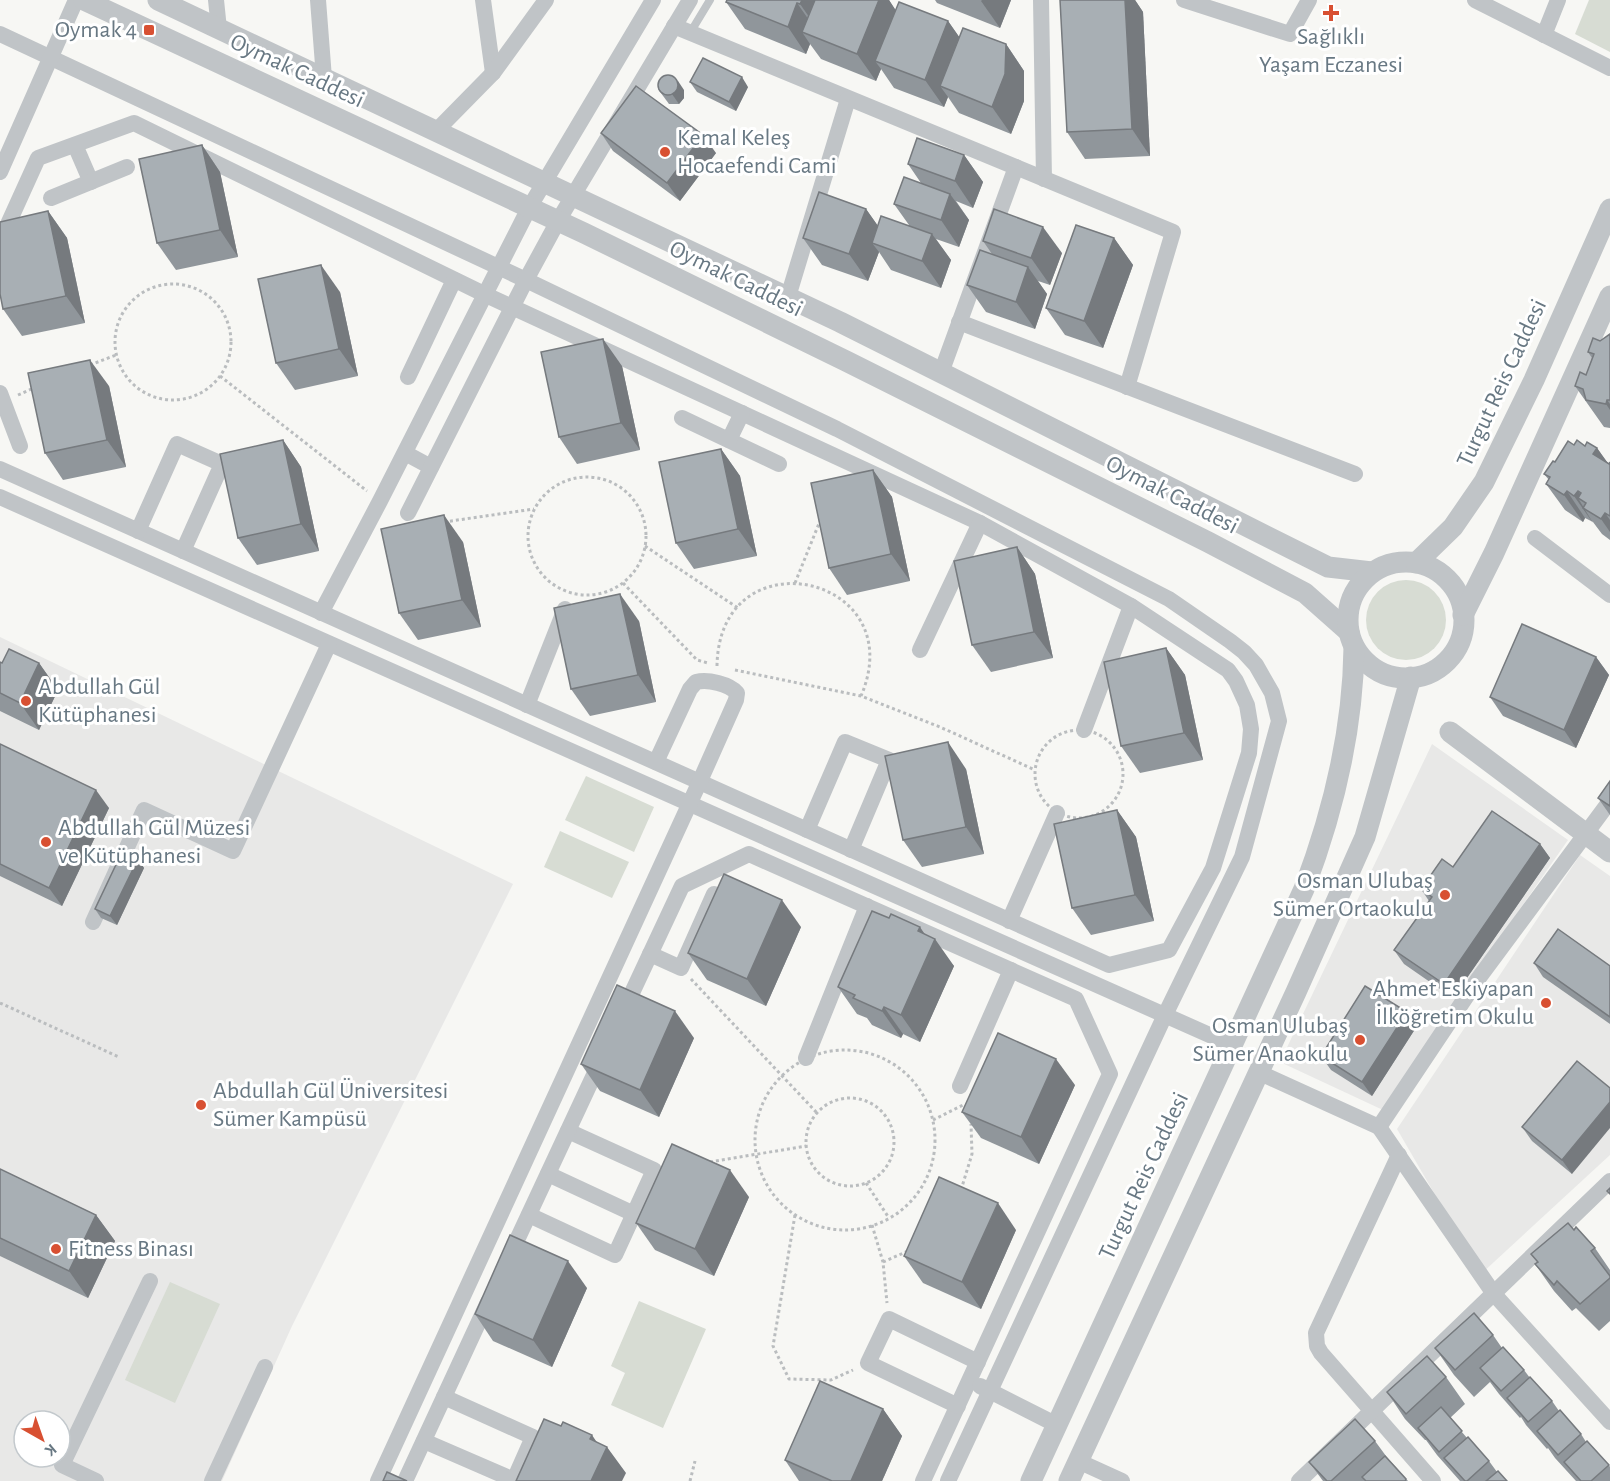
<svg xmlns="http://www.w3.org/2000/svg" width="1610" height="1481" viewBox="0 0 1610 1481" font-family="'Alegreya Sans',sans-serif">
<rect width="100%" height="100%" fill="#f7f7f4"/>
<g fill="#e8e8e7" fill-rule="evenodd">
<path d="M0,637l513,247 -221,442 -70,155h-222zM24,1421h36v36h-36z"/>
<path d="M1432,744l136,96 -124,178 -61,92 -103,-48z"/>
<path d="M1580,855l30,21v279l-129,119 -84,-145z"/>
</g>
<g fill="#d7dcd3">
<path d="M1589,0h21v52l-35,-18z"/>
<circle cx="1406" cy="620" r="40"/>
<path d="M586,776l68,31 -20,45 -69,-32z"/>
<path d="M560,831l69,31 -17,36 -68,-31z"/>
<path d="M170,1282l50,22 -45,99 -50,-23z"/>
<path d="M639,1301l67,28 -43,99 -52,-23 14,-32 -14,-7z"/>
</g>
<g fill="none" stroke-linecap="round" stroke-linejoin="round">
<g stroke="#babdbf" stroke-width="3" stroke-dasharray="3 3" stroke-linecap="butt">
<circle cx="173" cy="342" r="58"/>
<path d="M90,365l26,-10"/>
<path d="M220,376l147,115"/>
<path d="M18,395l16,-7"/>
<circle cx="587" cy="536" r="59"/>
<path d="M444,522l90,-13"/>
<path d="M645,546l93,62"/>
<path d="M623,583l74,77 11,3"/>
<path d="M795,583l25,-62"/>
<path d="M717,666c2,-133 196,-92 144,30"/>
<path d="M735,670l126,26 79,31 95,43"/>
<circle cx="1079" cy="774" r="44"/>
<path d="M691,979l126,134"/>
<path d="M0,1003l119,54"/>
<circle cx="845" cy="1140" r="90"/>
<circle cx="850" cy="1142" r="44"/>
<path d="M933,1120l32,-16"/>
<path d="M710,1162l96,-16"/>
<path d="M866,1183l23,35"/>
<path d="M961,1190l11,-36 -1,-30"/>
<path d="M795,1215l-22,131 16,33 42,1 22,-10"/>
<path d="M872,1225l11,37 4,41"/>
<path d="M883,1262l25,-11"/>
<path d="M690,1481l5,-20"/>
</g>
<path stroke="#c0c4c7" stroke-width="8" d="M690,33l20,-33"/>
<g stroke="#c0c4c7" stroke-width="16">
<path d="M216,0l3,29"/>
<path d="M318,0l6,78"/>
<path d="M483,0l10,73"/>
<path d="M1041,0l3,179"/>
<path d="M1184,0l106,34 19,-34"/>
<path d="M1475,0l135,68"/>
<path d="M674,26l499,206 -46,155"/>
<path d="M0,34l526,246 311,149 332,170 61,42 14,11 12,13 16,28 7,28 -37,136 -77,158 -217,466"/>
<path d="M1544,35l14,-35"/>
<path d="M436,131l57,-58 53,-73"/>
<path d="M75,145l16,37"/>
<path d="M0,172l76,-172"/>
<path d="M51,198l76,-31"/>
<path d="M0,242l38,-84 96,-35 352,172 494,228 151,83 97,64 8,11 11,24 4,24 -2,24 -36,115 -44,82 -60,15 -1109,-496"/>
<path d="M788,297l60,-198"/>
<path d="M959,322l396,152"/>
<path d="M941,373l75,-206"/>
<path d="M408,377l46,-97"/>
<path d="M0,393l20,53"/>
<path d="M682,418l97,46"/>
<path d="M729,440l13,-27"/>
<path d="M405,453l26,14"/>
<path d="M0,497l1232,548"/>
<path d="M408,513l118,-233 32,-59 132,-221"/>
<path d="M138,531l39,-87 45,20 -39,87"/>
<path d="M1535,538l75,57"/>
<path d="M321,613l59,-112 149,-293 124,-208"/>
<path d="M920,650l60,-127"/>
<path d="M527,705l38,-96"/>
<path d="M1084,730l47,-124"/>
<path d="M807,830l38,-88 44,18 -38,90"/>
<path d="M1009,921l48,-108"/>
<path d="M93,922l51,-112 89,41 96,-207"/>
<path d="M650,954l31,14 33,-74"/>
<path d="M623,1012l59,-126 67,-32 327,145 34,75 -187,407"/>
<path d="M806,1058l61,-152"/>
<path d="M1258,1072l121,55 99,-148 132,-178"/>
<path d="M960,1086l51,-116"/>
<path d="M1379,1127l115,167 116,128"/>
<path d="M1399,1155l-83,178 1,13 4,7 112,128"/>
<path d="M548,1174l86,40"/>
<path d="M529,1215l86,40 39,-85 -86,-39"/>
<path d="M509,1257l92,-197"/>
<path d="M980,1386l77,39"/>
<path d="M958,1406l-90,-43 21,-44 89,43"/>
<path d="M424,1441l90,39 19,-43 -89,-40"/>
<path d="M1078,1461l44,20"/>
<path d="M96,1481l-34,-16 88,-184"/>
<path d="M212,1481l53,-114"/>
<path d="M378,1481l322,-700 36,-81 1,-7c-8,-9 -29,-14 -41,-11l-6,7 -34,73"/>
<path d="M405,1481l83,-179"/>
<path d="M1299,1481l311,-300"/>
</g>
<g stroke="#c0c4c7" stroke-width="21">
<path d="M84,0l500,233 262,128 362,181 97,51 44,39"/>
<path d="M158,0l682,322 488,245 44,5"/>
<circle cx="1406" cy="620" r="58"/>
<path d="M1416,563l37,-36 31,-45 50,-102 76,-171"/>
<path d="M1463,615l31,-62 116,-257"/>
<path d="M1450,732l160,120"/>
<path d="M1031,1481l273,-592c30,-79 49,-158 50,-242"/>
<path d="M1069,1481l227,-489 69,-155 46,-160"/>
</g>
</g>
<g fill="#90969b">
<path d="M889,0l6,10 53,11 11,16 47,7 18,27v30l-13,33 -52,-21 -11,-16 -4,10 -50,-19 -13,-19 -5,12 -55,-22 -11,-15 -4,10 -61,-25 -19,-27z"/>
<path d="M935,0h76l-11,28 -63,-25z"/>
<path d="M1060,0h75l8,12 7,144 -65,3 -18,-27z"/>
<path d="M690,82l58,5 -12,24 -39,-19z"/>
<path d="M658,89l26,1v8l-5,6h-10z"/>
<path d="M601,133l115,20 -36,48 -67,-50z"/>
<path d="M202,145l18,27 18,85 -62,13 -19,-27z"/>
<path d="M964,155l19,27 -10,26 -17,-7 13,19 -10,27 -23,-8 15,21 -10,28 -50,-18 -12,-18 -11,29 -46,-16 -19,-27 63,-29 12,17 31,-1 -15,-21 27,-21 -13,-19z"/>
<path d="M48,211l19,27 18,85 -63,13 -19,-27z"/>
<path d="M1114,238l19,27 -30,83 -38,-13 -19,-27z"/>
<path d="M983,241l79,12 -12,32 -12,-4 9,13 -12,35 -49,-17 -19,-27 25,-31z"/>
<path d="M340,292l18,84 -63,14 -19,-27z"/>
<path d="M1610,334v94l-6,-1 -29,-41 11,-11 6,-17 -4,-6z"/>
<path d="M622,366l18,84 -63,14 -18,-27z"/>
<path d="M109,386l17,81 -63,13 -18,-27z"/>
<path d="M283,440l18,27 18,84 -62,14 -19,-27z"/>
<path d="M1574,445l11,1 12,2 11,16h1l1,-2v78l-8,-6 -9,-12 -8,-4 -2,4 -18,-12 -19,-26 3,-4 -5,-6 11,-12z"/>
<path d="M721,449l19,27 17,80 -63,13 -18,-26z"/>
<path d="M873,470l19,27 18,84 -63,14 -18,-27z"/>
<path d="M463,542l18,85 -63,13 -19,-27z"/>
<path d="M1017,547l18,27 18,84 -62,14 -19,-27z"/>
<path d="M639,621l17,81 -66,14 -19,-27z"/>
<path d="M1166,648l19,27 18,85 -63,13 -19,-27z"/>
<path d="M1596,657l13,18 -33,73 -73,-32 -13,-19z"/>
<path d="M0,662l2,1h37l19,27 -19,40 -39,-19z"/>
<path d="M0,744l109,64 -47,98 -62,-30z"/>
<path d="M966,769l18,85 -62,13 -19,-27z"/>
<path d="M1610,781v34l-12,-17z"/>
<path d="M1117,810l19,27 18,84 -63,14 -19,-27z"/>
<path d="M1540,844l10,14 -97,140 -49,-34 -10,-14 35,-49 -8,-12 32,-22z"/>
<path d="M138,859l6,9 -27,57 -16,-7 -6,-9z"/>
<path d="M801,927l-35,79 -59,-26 -19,-27z"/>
<path d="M925,935l29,31 -34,76 -17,-8 -2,4 -29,-13 -5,-7 -10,-4 -19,-27z"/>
<path d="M1534,963l76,3v58l-67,-47z"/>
<path d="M1407,1012l10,14 -45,70 -41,-26 -10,-14z"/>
<path d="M694,1038l-35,79 -59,-26 -19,-27z"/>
<path d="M1577,1061l-5,113 -40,-33 -10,-14z"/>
<path d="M1075,1085l-36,79 -58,-26 -19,-26z"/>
<path d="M0,1169l96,46 19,26 -27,57 -88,-42z"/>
<path d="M749,1197l-35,79 -59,-26 -19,-27z"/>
<path d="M1016,1230l-35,79 -58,-26 -19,-27z"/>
<path d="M1574,1230l21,18 15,22v51l-11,10 -23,-23 -4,3 -18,-20 -19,-27 2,-2 -6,-8z"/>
<path d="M587,1288l-35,79 -59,-26 -18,-27z"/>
<path d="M1493,1335l9,13 22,22 6,8 22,23 7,10 22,23 5,8 23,23 1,2v14h-34l-21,-23 -7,-10 -1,1 -21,-24 -5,-8 -1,1 -21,-24 -9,-12 -16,15 -20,-22 -19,-27z"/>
<path d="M1446,1377l19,27 -15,14 17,20 22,23 8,11 10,9h-47l-23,-26 -11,-15h-1l-20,-21 -18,-27z"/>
<path d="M883,1409l19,27 -20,45h-83l-14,-21z"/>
<path d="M1375,1441l11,15 22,25h-85l-14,-19z"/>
</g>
<g fill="#767a7e">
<path d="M802,0h26l-9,31 -19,-27z"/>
<path d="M879,0h10l12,18 -26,43 6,8 -5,12 -19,-27z"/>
<path d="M982,0h29l-11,28 -19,-27z"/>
<path d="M1125,0h10l8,12 7,144 -18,-27z"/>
<path d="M797,3l19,27 -14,2 8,12 -4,10 -18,-27z"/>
<path d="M948,21l19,27 -27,38 8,11 -4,10 -19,-27z"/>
<path d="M1006,44l18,27v30l-13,33 -19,-27z"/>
<path d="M742,77l6,10 -12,24 -7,-9z"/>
<path d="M678,81l6,9v8l-5,6 -7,-10z"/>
<path d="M703,135l13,18 -36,48 -13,-18z"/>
<path d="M202,145l18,27 18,85 -18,-27z"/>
<path d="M964,155l19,27 -10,26 -18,-27z"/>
<path d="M950,194l19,26 -10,27 -18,-27z"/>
<path d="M866,209l19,27 -13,7 7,9 -11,29 -19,-27z"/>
<path d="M48,211l19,27 18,85 -19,-27z"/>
<path d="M1043,227l19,26 -12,32 -19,-27z"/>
<path d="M932,234l19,26 -10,28 -19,-27z"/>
<path d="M1114,238l19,27 -30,83 -19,-27z"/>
<path d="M321,265l19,27 18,84 -19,-27z"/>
<path d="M1028,267l19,27 -12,35 -19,-27z"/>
<path d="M603,339l19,27 18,84 -19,-27z"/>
<path d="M90,360l19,26 17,81 -19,-27z"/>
<path d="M1607,400l3,4v6l-4,-6z"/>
<path d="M283,440l18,27 18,84 -18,-27z"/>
<path d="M1597,448l13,18 -17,-12z"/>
<path d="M721,449l19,27 17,80 -19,-27z"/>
<path d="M873,470l19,27 18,84 -19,-27z"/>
<path d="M1567,491l18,27 -2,4 -19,-27z"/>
<path d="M1578,491l17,24 -9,-12 -8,-5 15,25 -19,-27z"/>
<path d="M1605,513l5,7v12l-9,-13z"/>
<path d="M444,515l19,27 18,85 -19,-27z"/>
<path d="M1017,547l18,27 18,84 -19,-26z"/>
<path d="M620,594l19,27 17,81 -18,-27z"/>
<path d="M1166,648l19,27 18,85 -19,-27z"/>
<path d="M1596,657l13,18 -33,73 -12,-18z"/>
<path d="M39,663l19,27 -19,40 -19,-27z"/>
<path d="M948,742l18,27 18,85 -18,-27z"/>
<path d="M96,790l13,18 -47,98 -13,-18z"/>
<path d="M1117,810l19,27 18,84 -19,-26z"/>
<path d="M1540,844l10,14 -97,140 -9,-14z"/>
<path d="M138,859l6,9 -27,57 -7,-9z"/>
<path d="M782,900l19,27 -35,79 -19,-27z"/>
<path d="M920,927l12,18 3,-6 19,27 -34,76 -19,-27 17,-84z"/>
<path d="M884,1007l19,27 -2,4 -19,-27z"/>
<path d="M675,1011l19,27 -35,79 -19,-27z"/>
<path d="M1407,1012l10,14 -45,70 -10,-14z"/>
<path d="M1056,1059l19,26 -36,79 -18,-27z"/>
<path d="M1610,1102v26l-38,46 -10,-14z"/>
<path d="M730,1170l19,27 -35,79 -19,-27z"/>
<path d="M998,1203l18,27 -35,79 -19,-27z"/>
<path d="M96,1215l19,26 -27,57 -19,-27z"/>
<path d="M568,1261l19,27 -35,79 -19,-27z"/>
<path d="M883,1409l19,27 -20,45h-31z"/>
<path d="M592,1435l12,18 3,-6 19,26 -4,8h-31l-1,-42z"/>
</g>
<g fill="#a8afb4" stroke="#767a7e" stroke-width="1.5">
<path d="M727,0h75l-2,4 -3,-1 -9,24 -62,-25z"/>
<path d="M815,0h64l-22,54 -55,-22z"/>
<path d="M1060,0h65l7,129 -65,3z"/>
<path d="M899,2l49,19 -23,59 -50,-19z"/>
<path d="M963,28l43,16 -1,30 -13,33 -52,-21z"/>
<path d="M703,58l39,19 -13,25 -39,-20z"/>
<circle cx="668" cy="85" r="10"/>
<path d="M636,86l67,49 -36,48 -66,-50z"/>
<path d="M917,138l47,17 -9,26 -47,-17z"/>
<path d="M202,145l18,85 -63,13 -18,-84z"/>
<path d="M904,177l46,17 -9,26 -47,-16z"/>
<path d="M819,192l47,17 -17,45 -46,-16z"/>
<path d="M994,209l49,18 -12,31 -48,-17z"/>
<path d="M48,211l18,85 -63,13 -3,-15v-72z"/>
<path d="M881,216l51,18 -10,27 -50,-18z"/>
<path d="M1076,225l38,13 -30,83 -38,-13z"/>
<path d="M980,250l48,17 -12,35 -49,-17z"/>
<path d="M321,265l18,84 -63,14 -18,-84z"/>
<path d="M1610,334v66h-3l-1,4 -20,-4 -3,-11 -8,-3 5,-14 6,3 8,-21 -6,-2 5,-14 7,3z"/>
<path d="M603,339l18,84 -62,14 -18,-85z"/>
<path d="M90,360l17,80 -62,13 -17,-80z"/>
<path d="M283,440l18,84 -63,14 -18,-84z"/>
<path d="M1577,440l8,6 2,-4 10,6 -4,6 16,10 1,-2v54l-5,-3 -4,6 -18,-11 3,-5 -8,-5 3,-5 -3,-2 -4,5 -7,-5 -3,4 -18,-11 4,-7 -6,-3 9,-13 2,1 13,-21 6,4z"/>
<path d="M721,449l17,80 -62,14 -17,-81z"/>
<path d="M873,470l18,84 -62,14 -18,-85z"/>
<path d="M444,515l18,85 -63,13 -18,-84z"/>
<path d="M1017,547l17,85 -62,13 -18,-84z"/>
<path d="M620,594l18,81 -67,14 -17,-81z"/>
<path d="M1522,624l74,33 -32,73 -74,-33z"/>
<path d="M1166,648l18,85 -63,13 -17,-84z"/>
<path d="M9,649l30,14 -19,40 -20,-10v-31l2,1z"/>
<path d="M948,742l18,85 -63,13 -18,-84z"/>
<path d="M0,744l96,46 -47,98 -49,-24z"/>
<path d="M1610,781v25l-12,-8z"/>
<path d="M1117,810l18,85 -63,13 -18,-84z"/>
<path d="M1492,811l48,33 -96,140 -50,-34 38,-53 -11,-8 21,-30 11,8z"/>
<path d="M122,852l16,7 -28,57 -15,-7z"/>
<path d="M724,874l58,26 -35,79 -59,-26z"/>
<path d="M872,911l17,7 2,-4 29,13 -2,4 17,8 -34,76 -17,-8 -2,4 -29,-13 2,-3 -17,-8z"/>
<path d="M1558,929l52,37v51l-76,-54z"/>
<path d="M617,985l58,26 -35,79 -59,-26z"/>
<path d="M1365,986l42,26 -45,70 -41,-26z"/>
<path d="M998,1033l58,26 -35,78 -59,-25z"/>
<path d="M1577,1061l33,27v14l-48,58 -40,-33z"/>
<path d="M672,1144l58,26 -35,79 -59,-26z"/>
<path d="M0,1169l96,46 -27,56 -69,-33z"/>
<path d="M939,1177l59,26 -36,79 -58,-26z"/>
<path d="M1610,1188v6l-3,-3z"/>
<path d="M1568,1223l6,7 2,-3 19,21 -4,3 19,25v2l-30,26 -23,-23 -3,4 -19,-21 3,-2 -7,-8z"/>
<path d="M510,1235l58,26 -35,79 -58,-26z"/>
<path d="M1474,1313l19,22 -38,35 -20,-22z"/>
<path d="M1503,1347l21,23 -23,21 -21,-23z"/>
<path d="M1427,1356l19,21 -40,37 -19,-22z"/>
<path d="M1530,1377l22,24 -24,21 -21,-24z"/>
<path d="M820,1381l63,28 -32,72h-19l-47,-21z"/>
<path d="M1441,1407l21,24 -23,21 -21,-24z"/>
<path d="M1560,1410l21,24 -23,21 -21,-24z"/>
<path d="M544,1419l17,7 2,-4 29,13 -2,4 17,8 -16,34h-75z"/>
<path d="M1355,1419l20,22 -44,40h-4l-18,-19z"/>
<path d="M1468,1437l21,24 -22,20h-2l-21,-23z"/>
<path d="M1587,1441l22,24 -18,16h-10l-17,-19z"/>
<path d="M1385,1456l21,23 -1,2h-39l-4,-4z"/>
<path d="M1498,1471l9,10h-21z"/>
<path d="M387,1472l20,9h-24z"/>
</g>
<g fill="#d85032" stroke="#fff" stroke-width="2">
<path d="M1328 4h6v6h6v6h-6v6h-6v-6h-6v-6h6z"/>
<rect x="143" y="24" width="12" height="12" rx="3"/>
<circle cx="665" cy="152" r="6"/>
<circle cx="26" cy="701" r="6"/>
<circle cx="46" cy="842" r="6"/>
<circle cx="1445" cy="895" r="6"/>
<circle cx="1546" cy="1003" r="6"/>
<circle cx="1360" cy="1040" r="6"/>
<circle cx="201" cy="1105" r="6"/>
<circle cx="56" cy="1249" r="6"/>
</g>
<g text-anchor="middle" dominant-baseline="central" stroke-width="6" stroke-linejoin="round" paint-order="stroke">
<g font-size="24" fill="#687883" stroke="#fff" text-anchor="start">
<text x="137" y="30" text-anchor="end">Oymak 4</text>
<text x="1331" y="37" text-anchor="middle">Sağlıklı<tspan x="1331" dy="28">Yaşam Eczanesi</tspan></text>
<text x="677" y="138">Kemal Keleş<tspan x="677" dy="28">Hocaefendi Cami</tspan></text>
<text x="38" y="687">Abdullah Gül<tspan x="38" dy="28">Kütüphanesi</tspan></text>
<text x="58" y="828">Abdullah Gül Müzesi<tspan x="58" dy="28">ve Kütüphanesi</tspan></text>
<text x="1433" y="881" text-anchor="end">Osman Ulubaş<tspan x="1433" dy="28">Sümer Ortaokulu</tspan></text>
<text x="1534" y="989" text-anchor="end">Ahmet Eskiyapan<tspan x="1534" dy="28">İlköğretim Okulu</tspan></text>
<text x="1348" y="1026" text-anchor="end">Osman Ulubaş<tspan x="1348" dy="28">Sümer Anaokulu</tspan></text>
<text x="213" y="1091">Abdullah Gül Üniversitesi<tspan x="213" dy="28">Sümer Kampüsü</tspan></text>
<text x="68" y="1249">Fitness Binası</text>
</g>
<g font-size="24" fill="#687883" stroke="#fff">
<text transform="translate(297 71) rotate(25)">Oymak Caddesi</text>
<text transform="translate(736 279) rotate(26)">Oymak Caddesi</text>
<text transform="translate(1502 383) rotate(-65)">Turgut Reis Caddesi</text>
<text transform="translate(1172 495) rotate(27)">Oymak Caddesi</text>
<text transform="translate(1144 1176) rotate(-65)">Turgut Reis Caddesi</text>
</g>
</g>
<g transform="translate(42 1439) rotate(140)"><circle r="28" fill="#ffffff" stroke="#c3c9cd" stroke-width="1.5"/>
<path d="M0-4.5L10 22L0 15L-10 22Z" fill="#d85032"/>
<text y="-9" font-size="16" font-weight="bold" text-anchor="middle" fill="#687883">K</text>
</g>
</svg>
